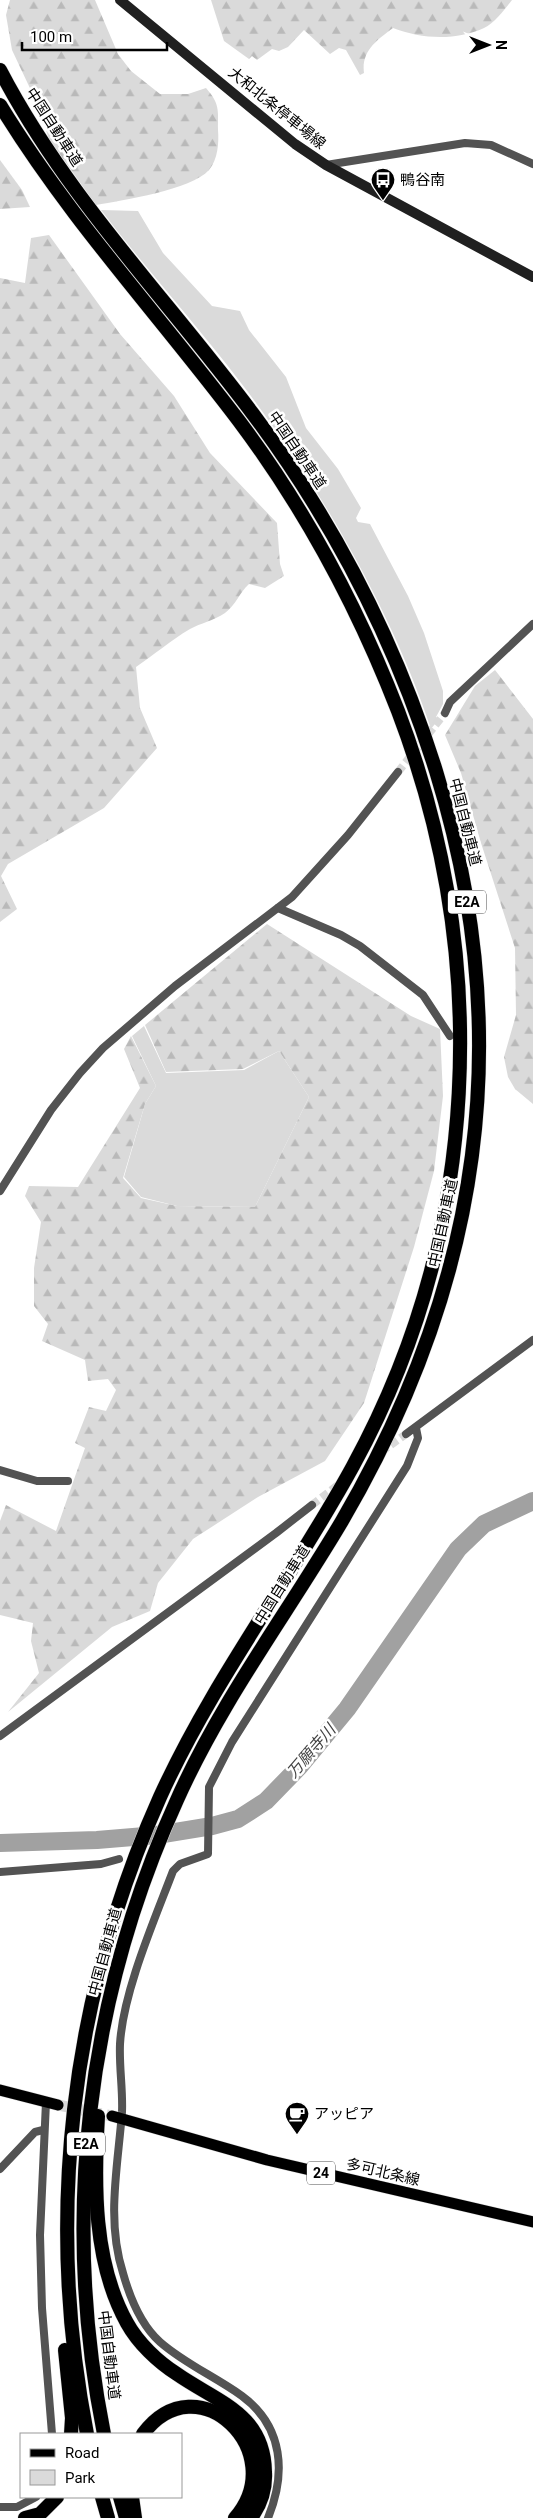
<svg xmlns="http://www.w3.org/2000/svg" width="533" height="2518" viewBox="0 0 533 2518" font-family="Roboto,'Noto Sans JP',sans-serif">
<defs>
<pattern id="forest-firs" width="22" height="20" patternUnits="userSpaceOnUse" patternTransform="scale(1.25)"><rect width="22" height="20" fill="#dadada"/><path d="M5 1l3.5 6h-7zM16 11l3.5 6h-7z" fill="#b9b9b9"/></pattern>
</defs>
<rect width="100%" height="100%" fill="#fff"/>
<g fill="#dadada">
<path d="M101,210l37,1 25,42 49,53 28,5 9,19 37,47 20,51 32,41 23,39 -5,10 2,4 12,2 38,72 16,37 19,58v13l-7,13 2,3 -7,9c-40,-120 -113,-246 -190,-346 -45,-59 -95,-114 -140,-173z"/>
<path d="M144,1026l22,47 78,-3 35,-19 30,46 -54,110 -78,-1 -36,-9 -17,-20 21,-73 11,-18 -24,-50z"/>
</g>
<g fill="url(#forest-firs)">
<path d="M10,0h85l23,54 13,17 29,23h28l18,-6c14,16 12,22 12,42 1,13 0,29 -9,40 -18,20 -86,30 -113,35l-47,-66 -13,-38 -24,-51 -6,-35z"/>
<path d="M211,0h301c-7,9 -17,23 -28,28 -28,13 -63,11 -91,0 -16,12 -32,23 -29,45l-4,2 -14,-25 -7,-2 -9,6 -26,-24 -16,17 -9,4 -7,-2 -15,11 -5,-4 -3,3 -25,-18z"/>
<path d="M0,160l22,30 8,17 -30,2z"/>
<path d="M49,235l71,99 54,62 36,57 67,70 3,41 4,12 -19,12 -16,-4c-10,9 -13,21 -24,29 -12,8 -24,10 -35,16 -19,11 -36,26 -54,38l4,41 17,40 -53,60 -96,56 -7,12 16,33 -17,13v-644l25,5 6,-45z"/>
<path d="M495,670l38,49v385l-18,-15 -7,-12 -4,-20 12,-42 -1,-67 -34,-105 -20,-70 -16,-38 30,-49z"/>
<path d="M267,924l144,92 29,13 3,67 -9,75 -20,76 -50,156 -39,58 -67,36 -65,42 -35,44 -8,28 -38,16 -104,85 31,-39 -8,-32 2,-18 -33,-8v-94l6,-16 50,26 29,-83 -10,-5 14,-36 17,4 10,-21 -8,-11 -20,2 -3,-21 -43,-19 6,-17 -14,-18v-38l7,-46 -16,-26 4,-10 49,1 62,-99 -16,-39 7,-13 25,50 -11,18 -22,74 18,20 36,8 78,1 54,-110 -30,-46 -36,18 -77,3 -21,-47z"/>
</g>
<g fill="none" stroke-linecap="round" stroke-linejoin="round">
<path stroke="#a1a1a1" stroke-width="18" d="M0,1843l97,-3 60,-5 55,-9 26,-7 28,-18 33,-34 48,-58 111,-160 26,-25 49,-23"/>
<g stroke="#d9d9d9" stroke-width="8" stroke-dasharray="8 4" stroke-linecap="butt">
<path d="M398,772l47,-59"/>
<path d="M381,1452l25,-18"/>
<path d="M312,1505l26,-20"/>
</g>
<path stroke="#d9d9d9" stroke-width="11" stroke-dasharray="11 5.5" stroke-linecap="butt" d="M58,2105l54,11"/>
<defs>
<g id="primary">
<path d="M0,2090l58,15"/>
<path d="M112,2116l155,44 266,62"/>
</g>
<g id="highway">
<path d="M0,70c66,127 168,230 253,344 81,108 143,229 183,357 82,265 45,512 -94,750 -55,93 -121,180 -165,279 -91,200 -116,419 -73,634"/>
<path d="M0,105c69,113 159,210 239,316 66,88 119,187 159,290 94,247 83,521 -45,755 -61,112 -140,214 -193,331 -90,201 -115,421 -73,637"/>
<path d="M98,2116c-4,68 -5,146 29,207 11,20 31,39 50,51 40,28 87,39 88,98 1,17 -4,32 -14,46"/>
<path d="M65,2350l7,68 -1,16"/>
<path d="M143,2434c55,-74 149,19 92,84"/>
<path d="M102,2497l6,21"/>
<path d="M120,2497l6,21"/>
<path d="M132,2497l3,21"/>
<path d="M25,2518l15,-4 17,-17"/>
</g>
</defs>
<use href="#primary" stroke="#dbdbdb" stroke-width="12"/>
<use href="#highway" stroke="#dbdbdb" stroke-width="15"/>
<g stroke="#535353" stroke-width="8">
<path d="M326,165l139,-22 26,2 42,19"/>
<path d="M445,713l5,-11 83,-78"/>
<path d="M278,908l63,27 19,11 63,49 27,41"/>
<path d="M0,1191l51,-81 29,-37 23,-25 72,-62 117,-89 56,-62 50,-63"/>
<path d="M406,1434l127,-94"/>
<path d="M0,1470l37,11h31"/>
<path d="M0,1736l276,-203 36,-28"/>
<path d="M0,1872l101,-8 18,-5"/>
<path d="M46,2102l-6,133 2,73 10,126"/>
<path d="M0,2169l35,-37 8,-2"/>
<path d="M0,2507h17l19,-10"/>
<path d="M268,2518c18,-44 16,-91 -26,-122 -26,-19 -57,-32 -82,-54 -19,-17 -30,-44 -37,-69 -17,-53 -5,-107 -1,-161 1,-22 -3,-45 -2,-68 3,-52 34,-123 53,-173l7,-7 28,-10 1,-67 23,-45 175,-276 11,-28 -2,-10"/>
</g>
<path stroke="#202020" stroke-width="10" d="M120,0l175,144 31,21 207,112"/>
<use href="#primary" stroke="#000" stroke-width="11"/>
<use href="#highway" stroke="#000" stroke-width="14"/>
</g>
<defs>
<symbol id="bus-pin" viewBox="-11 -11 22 30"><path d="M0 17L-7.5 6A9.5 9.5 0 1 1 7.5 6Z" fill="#000" stroke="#fff"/><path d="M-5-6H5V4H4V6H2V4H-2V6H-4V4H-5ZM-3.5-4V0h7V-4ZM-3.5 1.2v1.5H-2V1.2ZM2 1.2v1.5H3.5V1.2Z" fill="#fff"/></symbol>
<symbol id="cafe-pin" viewBox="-11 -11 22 30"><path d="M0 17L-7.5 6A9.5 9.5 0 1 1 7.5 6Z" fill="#000" stroke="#fff"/><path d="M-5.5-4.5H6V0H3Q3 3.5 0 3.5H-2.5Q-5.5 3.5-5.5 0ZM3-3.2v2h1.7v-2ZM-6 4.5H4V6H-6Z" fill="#fff"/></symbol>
</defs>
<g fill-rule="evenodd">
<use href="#bus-pin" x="369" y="166" width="28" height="38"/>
<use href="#cafe-pin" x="283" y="2100" width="28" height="38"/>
</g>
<g text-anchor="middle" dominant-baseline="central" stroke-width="5" stroke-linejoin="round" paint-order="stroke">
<g fill="#fff" stroke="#4c4c4c" stroke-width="1">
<rect x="448" y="890.5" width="38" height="23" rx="4"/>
<rect x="67" y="2132.5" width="38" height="23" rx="4"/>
<rect x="307" y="2161.5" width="28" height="23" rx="4"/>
</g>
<g font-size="14" font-weight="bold" fill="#000">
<text x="467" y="902">E2A</text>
<text x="86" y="2144">E2A</text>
<text x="321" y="2173">24</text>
</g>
<g font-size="15" fill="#000" stroke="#fff">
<text transform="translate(277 108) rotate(39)">大和北条停車場線</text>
<text transform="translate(54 127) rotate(57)">中国自動車道</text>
<text transform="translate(297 450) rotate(56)">中国自動車道</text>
<text transform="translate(465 822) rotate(76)">中国自動車道</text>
<text transform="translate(443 1223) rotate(-78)">中国自動車道</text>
<text transform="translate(282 1585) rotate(-58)">中国自動車道</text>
<text transform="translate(105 1952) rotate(-75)">中国自動車道</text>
<text transform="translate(383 2172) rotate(13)">多可北条線</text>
<text transform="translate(109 2355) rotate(83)">中国自動車道</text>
</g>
<g font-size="15" fill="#000" stroke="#fff" text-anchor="start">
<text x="400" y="180">鴨谷南</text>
<text x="314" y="2114">アッピア</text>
</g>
<g font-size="16" font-style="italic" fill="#424242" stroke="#fff">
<text transform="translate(311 1751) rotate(-49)">万願寺川</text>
</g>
</g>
<rect x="20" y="2433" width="162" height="65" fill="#ffffff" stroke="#999999"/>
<rect x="30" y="2449" width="25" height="8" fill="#000000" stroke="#999999"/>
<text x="65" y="2458" font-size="15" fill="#000000">Road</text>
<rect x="30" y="2470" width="25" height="15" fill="#dadada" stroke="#999999"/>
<text x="65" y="2483" font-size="15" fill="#000000">Park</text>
<g transform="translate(488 45) rotate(90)" stroke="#ffffff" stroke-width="4" paint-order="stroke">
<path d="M0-4L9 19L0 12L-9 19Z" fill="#000000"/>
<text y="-8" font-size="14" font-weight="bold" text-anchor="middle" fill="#000000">N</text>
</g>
<path d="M22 42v8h145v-8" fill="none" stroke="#000000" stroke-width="2.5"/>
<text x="30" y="42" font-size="15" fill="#000000" stroke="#ffffff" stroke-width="4" paint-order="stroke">100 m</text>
</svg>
